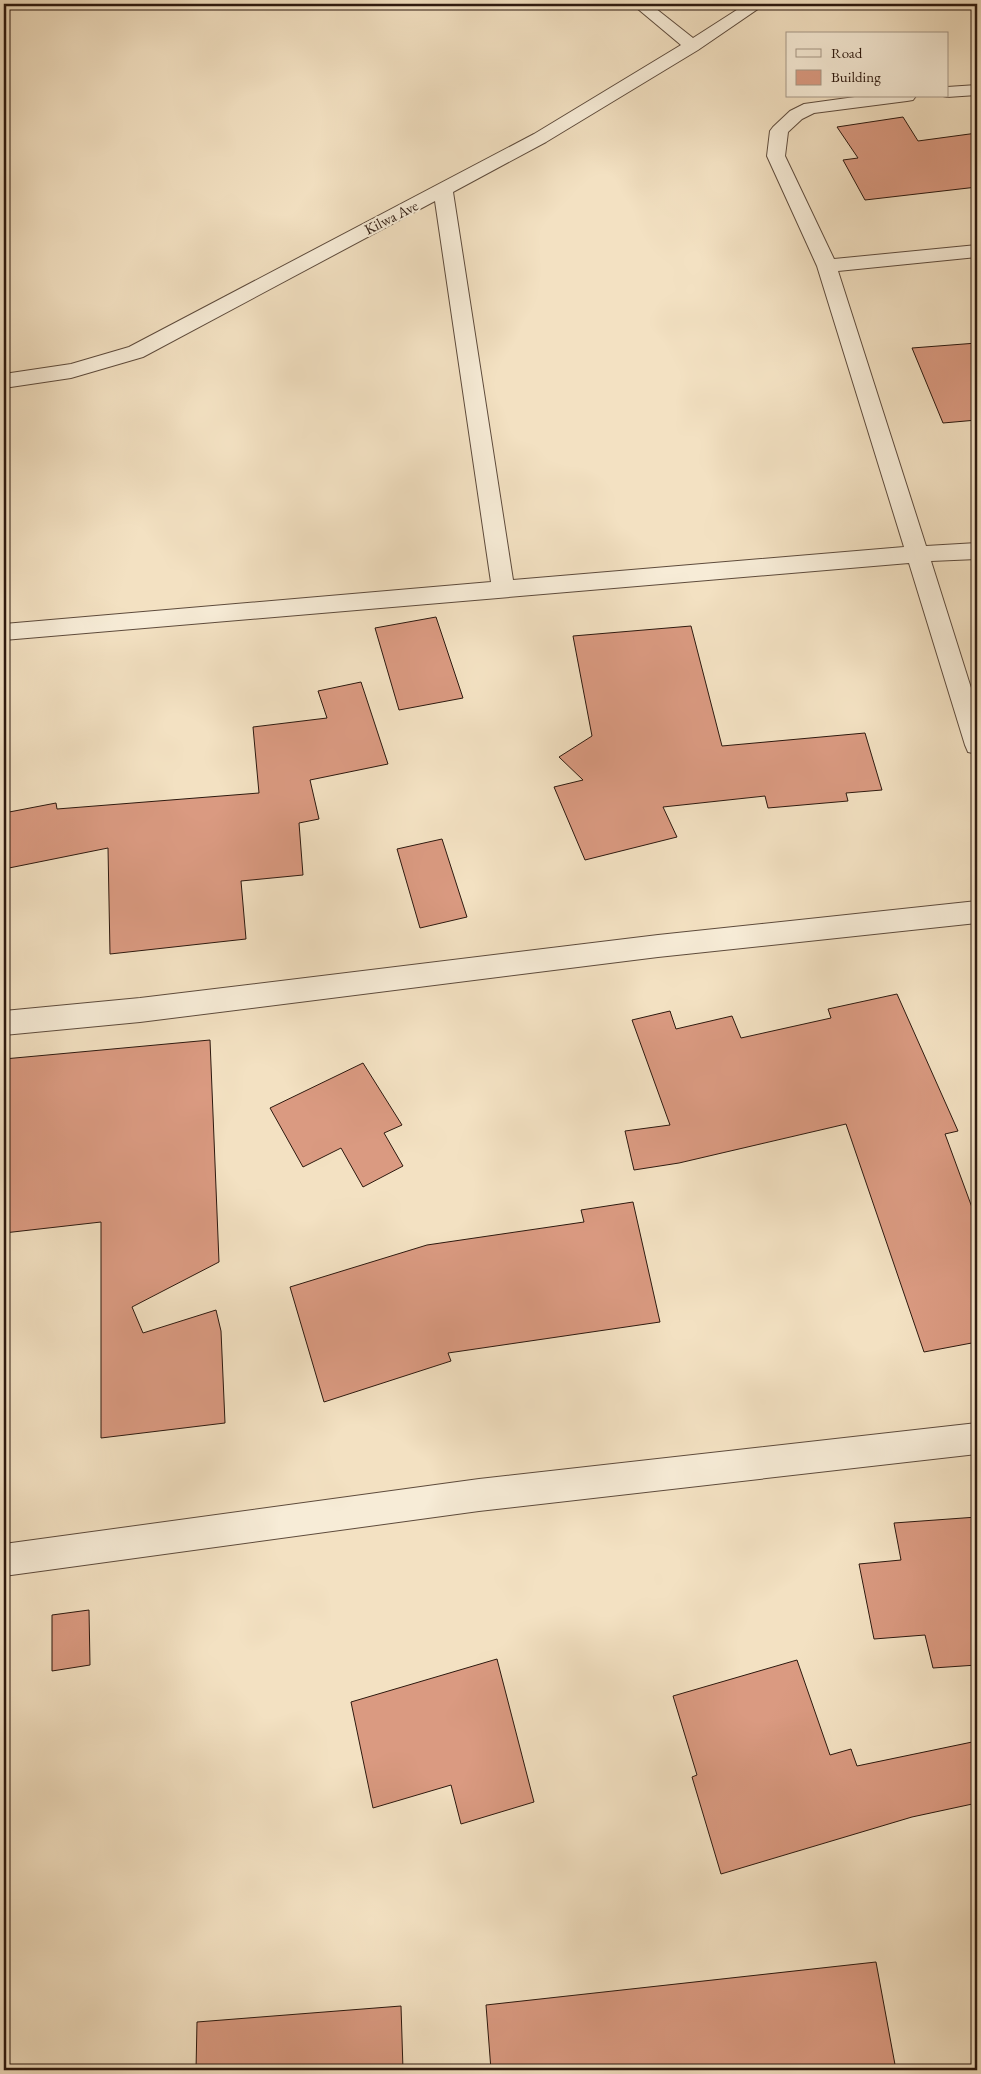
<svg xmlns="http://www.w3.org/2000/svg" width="981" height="2074" viewBox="0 0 981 2074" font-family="'EB Garamond',serif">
<rect width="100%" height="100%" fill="#f3e1c2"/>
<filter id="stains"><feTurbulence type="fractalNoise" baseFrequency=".004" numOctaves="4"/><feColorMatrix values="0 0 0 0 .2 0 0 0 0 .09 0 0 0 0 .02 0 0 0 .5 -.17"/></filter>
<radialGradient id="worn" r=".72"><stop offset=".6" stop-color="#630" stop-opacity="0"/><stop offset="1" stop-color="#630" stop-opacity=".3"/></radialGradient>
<g fill="#da9a81" stroke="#2d190f">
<path d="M903,117l15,24 59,-8v54l-112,13 -22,-40 15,-2 -21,-31z"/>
<path d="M977,343v77l-34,3 -31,-75z"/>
<path d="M436,617l27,81 -64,12 -24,-82z"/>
<path d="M691,626l31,120 143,-13 17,57 -36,3 2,8 -80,7 -3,-12 -102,11 14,30 -92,23 -31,-73 29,-7 -24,-23 33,-21 -19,-100z"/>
<path d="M361,682l27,82 -78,16 9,39 -20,4 4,52 -62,6 5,58 -136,15 -2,-106 -104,21v-56l52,-10 1,6 202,-16 -6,-66 74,-9 -9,-27z"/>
<path d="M442,839l25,78 -47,11 -23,-79z"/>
<path d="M897,994l61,137 -13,3 32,87v121l-53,10 -78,-228 -167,39 -45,7 -9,-39 45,-6 -38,-105 38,-9 6,18 56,-13 9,22 90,-20 -3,-9z"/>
<path d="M210,1040l9,222 -87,45 11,26 73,-23 5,21 4,92 -124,15v-216l-97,11v-174z"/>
<path d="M363,1063l39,62 -18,8 19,33 -40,21 -22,-39 -38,19 -33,-59z"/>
<path d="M633,1202l27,120 -212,31 3,8 -127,41 -34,-115 137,-42 157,-23 -3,-12z"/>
<path d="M977,1517v148l-44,3 -8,-33 -51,4 -15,-75 42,-4 -7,-37z"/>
<path d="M89,1610l1,55 -38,6v-56z"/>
<path d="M497,1659l37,143 -73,22 -10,-39 -78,23 -22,-106z"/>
<path d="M797,1660l33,95 21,-6 6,17 120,-25v62l-65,14 -191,57 -29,-97 5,-2 -24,-79z"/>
<path d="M876,1962l20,108h-405l-5,-65z"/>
<path d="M401,2006l2,64h-207l1,-48z"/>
</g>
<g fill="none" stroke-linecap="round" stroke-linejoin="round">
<defs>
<g id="street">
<path d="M632,4h18l43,34 53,-34h19l-67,46 -152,92 -93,50 60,388 391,-33 -87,-281 -50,-110 3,-25 3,-4 17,-16 14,-7 58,-8h54l-3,4 -6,1 -93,12 -12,6 -14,13 -3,24 49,103 143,-14v12l-139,14 88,275 51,-3v16l-46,2 46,146v47l-9,-2 -3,-7 -56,-182 -905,77v-16l487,-42 -56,-381 -292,156 -72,21 -67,10v-14l67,-10 58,-17 405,-213 147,-89z"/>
<path d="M977,85v10l-30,2 -4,-1h4v-9z"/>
<path d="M977,901v22l-319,34 -518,65 -136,13v-24l136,-13 518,-63z"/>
<path d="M977,1423v31l-498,57 -475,65v-32l475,-65z"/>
</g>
</defs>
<use href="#street" stroke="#5e4b3c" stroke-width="2"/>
<use href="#street" fill="#f7ecd7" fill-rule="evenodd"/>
</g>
<g text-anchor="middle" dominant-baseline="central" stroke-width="4.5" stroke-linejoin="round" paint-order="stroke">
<g font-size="15" fill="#2d190f" stroke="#f7ecd7">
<text transform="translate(391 217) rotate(-27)">Kilwa Ave</text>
</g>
</g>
<rect width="981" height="2074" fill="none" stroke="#f3e1c2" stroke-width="20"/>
<rect x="5" y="5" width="971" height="2064" fill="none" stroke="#2d190f" stroke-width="2.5"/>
<rect x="10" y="10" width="961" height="2054" fill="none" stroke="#2d190f"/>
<rect x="786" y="32" width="162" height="65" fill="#f7ecd7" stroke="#a69887"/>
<rect x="796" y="49" width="25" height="8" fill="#f7ecd7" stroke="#a69887"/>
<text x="831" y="58" font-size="15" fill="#2d190f">Road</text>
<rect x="796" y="70" width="25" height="15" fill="#da9a81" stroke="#a69887"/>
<text x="831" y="82" font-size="15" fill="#2d190f">Building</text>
<rect width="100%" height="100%" filter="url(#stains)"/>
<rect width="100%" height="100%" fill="url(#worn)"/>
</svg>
